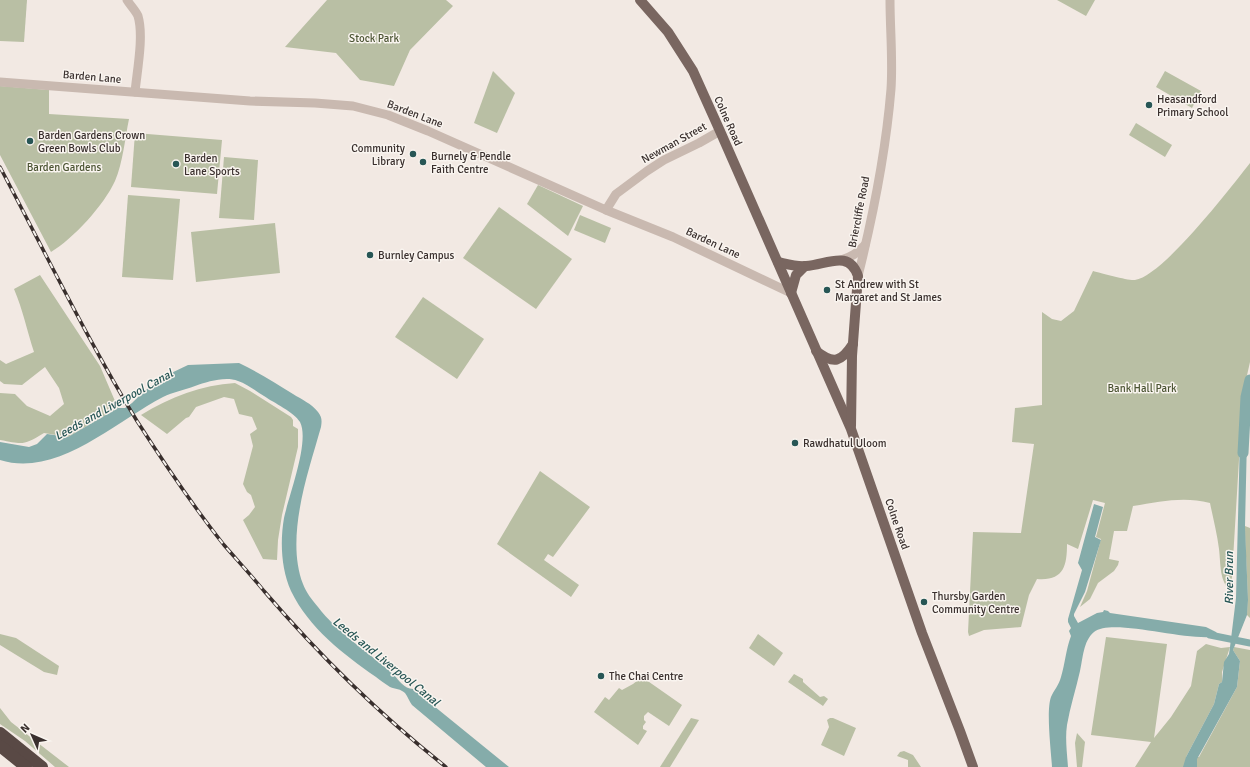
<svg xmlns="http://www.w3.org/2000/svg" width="1250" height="767" viewBox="0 0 1250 767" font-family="Signika,sans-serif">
<rect width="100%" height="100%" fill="#f2e9e3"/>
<g fill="#b9bfa4">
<path d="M0,0h27l-3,42 -24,-1z"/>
<path d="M327,0h119l7,6 -43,44 -16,36 -34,-6 -24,-27 -51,-6z"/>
<path d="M1057,0h38l-9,16z"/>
<path d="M493,71l22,22 -18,40 -23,-10z"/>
<path d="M1165,71l36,20 -9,17 -36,-21z"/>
<path d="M0,86l49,4v24l80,5c-4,19 -6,43 -14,62 -11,24 -42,58 -64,71l-51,-97z"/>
<path d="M1136,123l36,22 -7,12 -36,-22z"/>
<path d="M135,133l87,7 -5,54 -86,-7z"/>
<path d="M224,157l34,3 -4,60 -35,-2z"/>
<path d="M1250,163v199l-7,31 -12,200c-12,-14 -10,-27 -12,-44 -2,-16 -6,-31 -9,-46 -28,-7 -49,-1 -77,3l-6,25h-13l-5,28 10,2 -1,4 -4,6 -16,12 -8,16 -10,8 7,-16 14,-52 -5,-2 9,-34 -12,-3 -15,49 -11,-5c0,23 -4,37 -30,35l-8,16 -8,32 -37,3 -15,6 -1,-4 5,-100 48,1 13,-89 -22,-2 3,-34 27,-3v-93l10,7 9,2 13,-10 19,-40c8,2 36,10 42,9 28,-4 96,-93 115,-117z"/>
<path d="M538,185l45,21 -15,30 -41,-32z"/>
<path d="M128,195l52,4 -7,81 -51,-3z"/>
<path d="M499,207l73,52 -36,50 -73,-51z"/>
<path d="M580,215l31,13 -6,15 -31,-13z"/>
<path d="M275,223l5,50 -84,9 -5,-50z"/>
<path d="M40,275l60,91 18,42 -50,29 -24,-4c-21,13 -21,11 -44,7v-47l15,1 12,12 23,10 14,-12 -5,-16 -14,-21 -23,18 -18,-1 -4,-3v-21l6,4 28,-12c-7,-21 -11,-42 -20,-63z"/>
<path d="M423,297l61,42 -27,40 -62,-42z"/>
<path d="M235,383l15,8 41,26 2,3v6l5,3v18l-16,68 -4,25 -1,20 -14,-1 -20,-39 6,-5 6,-8 -4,-12 -4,-3 -4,-8 10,-38 -3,-12 7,-5 -5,-12 -13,-3 -5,-15 -10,-2 -28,10 -7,10 -3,1 -19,16 -26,-19c29,-18 61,-30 94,-32z"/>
<path d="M540,471l50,36 -37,50 -5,-3 -4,6 35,25 -8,12 -74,-53z"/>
<path d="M1245,526l5,2v90l-3,-3c2,-30 -2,-60 -2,-89z"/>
<path d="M0,634l16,4 43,28 -2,9 -13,-3 -44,-27z"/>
<path d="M758,634l25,19 -9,13 -25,-18z"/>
<path d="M1106,637l61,7 -13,94 17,-21 20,-31 6,-35 9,-7 15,4 9,-1 -8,25v10l-3,2 -5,20 -28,53h13l38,-70 3,-26 -7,-11 1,-3 16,3v117h-115l16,-25 -60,-7z"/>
<path d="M794,674l9,5v3l17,15 4,-1 4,3 -5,7 -35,-24z"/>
<path d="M642,677l40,28 -13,21 -21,-14 -4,4v4l2,2 -3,4v3l4,2 -9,14 -44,-33 11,-15 4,3 10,-12 3,2 11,-6z"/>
<path d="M0,708l11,14 58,45h-14l-30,-26 -25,-17z"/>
<path d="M691,718l8,2 -29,47h-10z"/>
<path d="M830,718h3l23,10 -12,28 -23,-11 8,-18 -2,-7z"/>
<path d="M1077,733l8,9 -3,25h-5l-2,-24z"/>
<path d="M904,751l9,4 8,12h-13v-7l-11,-4 3,-4z"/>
</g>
<g fill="#85acaa">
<path d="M239,363c19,9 36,20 54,31 8,5 19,10 25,18 4,5 4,9 3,15 -13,46 -36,110 -18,157 3,8 9,16 15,23 18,24 51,46 75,67 6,6 11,15 20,15l96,78h-23l-74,-62c-3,-4 -4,-8 -7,-12 -4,-4 -10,-4 -15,-6 -5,-3 -10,-7 -14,-10 -33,-23 -67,-49 -85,-86 -10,-22 -11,-50 -7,-73 5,-23 26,-77 16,-96 -6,-10 -26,-19 -36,-26 -8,-5 -17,-12 -26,-15 -13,-5 -31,1 -43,5 -11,4 -22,6 -32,11 -48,25 -106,81 -163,63v-18l29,5 8,-3 10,-10 21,3 50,-29h7l7,-5 7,-7 14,-12 12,-8 23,-11z"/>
<path d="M1240,438h7l-2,88 3,74 -1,15 -14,35 7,11 -3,26 -36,65 -4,7v8h-14l3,-10 28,-53 5,-20 3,-2 2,-20 5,-8 1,-7 6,-49z"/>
<path d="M1094,504l9,3 -8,30 6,3 -16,52 -11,22v2l4,7 19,-10 6,-1 1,-2 4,1 2,2 96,14 10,5 3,4c-30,7 -106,-19 -125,-4 -11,9 -11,27 -14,39 -4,18 -10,36 -13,54 -2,13 0,28 1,42h-16c-1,-17 -6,-56 -1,-70 3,-7 8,-12 10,-20 4,-13 5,-28 10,-41l-2,-5 2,-3 -3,-6v-3l14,-49 -4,-7z"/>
</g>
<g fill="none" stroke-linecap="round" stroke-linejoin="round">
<path stroke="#85acaa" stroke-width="7" d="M1210,635l40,8"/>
<path stroke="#85acaa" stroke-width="11" d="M1243,453l3,-56 4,-17"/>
<g stroke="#c9b9b0" stroke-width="9">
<path d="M127,0c3,5 9,11 11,16 6,20 -1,55 -3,76"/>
<path d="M0,82l250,19 65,2 38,3 35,9 40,16 178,79 67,27 118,56"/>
<path d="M606,210l10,-16 31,-23 17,-11 35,-17 21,-12"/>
<path d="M841,260c11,-3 16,-7 24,-15"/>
<path d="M858,276c15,-60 28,-126 33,-187 2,-29 -1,-60 -1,-89"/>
</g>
<g stroke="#796660" stroke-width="10">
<path d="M640,0l28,32 25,39 27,60 131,298 71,204 38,98 13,36"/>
<path d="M778,262c9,2 19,5 28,4 20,-1 43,-17 52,10l-6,80 -1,70"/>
<path d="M791,293l5,-18 9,-9"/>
<path d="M816,351c18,14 25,11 37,-7"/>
</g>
<g stroke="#594945" stroke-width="12">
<path d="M0,733l42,34"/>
<path d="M0,746l26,21"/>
</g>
<defs>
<path id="rail" d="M0,167c45,85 87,172 137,254 27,42 56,85 87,124 13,15 27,30 40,46 55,64 115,123 182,176"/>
</defs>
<use href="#rail" stroke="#392f2d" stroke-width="3.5"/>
<use href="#rail" stroke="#f9f4ef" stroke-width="2" stroke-dasharray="6" stroke-linecap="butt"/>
</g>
<g fill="#275655" stroke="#f9f4ef" stroke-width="1.5">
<circle cx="1149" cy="105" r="4"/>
<circle cx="30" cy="141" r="4"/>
<circle cx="413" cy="154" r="4"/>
<circle cx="423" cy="162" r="4"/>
<circle cx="176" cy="164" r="4"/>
<circle cx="370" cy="255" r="4"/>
<circle cx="827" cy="290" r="4"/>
<circle cx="795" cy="443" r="4"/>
<circle cx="924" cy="602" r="4"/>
<circle cx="601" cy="676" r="4"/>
</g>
<g text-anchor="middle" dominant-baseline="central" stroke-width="3" stroke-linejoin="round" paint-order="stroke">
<g font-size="11" fill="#4b5433" stroke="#f9f4ef">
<text x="374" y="38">Stock Park</text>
<text x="64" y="167">Barden Gardens</text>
<text x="1142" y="388">Bank Hall Park</text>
</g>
<g font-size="11" fill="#392f2d" stroke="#f9f4ef">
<text transform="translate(92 77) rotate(5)">Barden Lane</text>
<text transform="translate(415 114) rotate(21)">Barden Lane</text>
<text transform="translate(728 121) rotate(66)">Colne Road</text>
<text transform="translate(674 143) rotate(-29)">Newman Street</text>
<text transform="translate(859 212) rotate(-79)">Briercliffe Road</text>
<text transform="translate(713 243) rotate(25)">Barden Lane</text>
<text transform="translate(897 524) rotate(71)">Colne Road</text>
</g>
<g font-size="11" fill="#392f2d" stroke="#f9f4ef" text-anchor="start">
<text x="1157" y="99">Heasandford<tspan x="1157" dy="13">Primary School</tspan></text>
<text x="38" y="135">Barden Gardens Crown<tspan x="38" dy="13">Green Bowls Club</tspan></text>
<text x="405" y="148" text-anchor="end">Community<tspan x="405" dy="13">Library</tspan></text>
<text x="431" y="156">Burnely &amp; Pendle<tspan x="431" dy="13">Faith Centre</tspan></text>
<text x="184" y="158">Barden<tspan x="184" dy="13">Lane Sports</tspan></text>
<text x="378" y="255">Burnley Campus</text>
<text x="835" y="284">St Andrew with St<tspan x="835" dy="13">Margaret and St James</tspan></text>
<text x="803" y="443">Rawdhatul Uloom</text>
<text x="932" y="596">Thursby Garden<tspan x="932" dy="13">Community Centre</tspan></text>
<text x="609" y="676">The Chai Centre</text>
</g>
<g font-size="12" font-style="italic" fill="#275655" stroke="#f9f4ef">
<text transform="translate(114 405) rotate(-29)">Leeds and Liverpool Canal</text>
<text transform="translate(1229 578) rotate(-90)">River Brun</text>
<text transform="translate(386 662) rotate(39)">Leeds and Liverpool Canal</text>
</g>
</g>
<g transform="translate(32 735) rotate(315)" stroke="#f9f4ef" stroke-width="3" paint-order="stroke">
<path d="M0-3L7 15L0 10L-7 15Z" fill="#392f2d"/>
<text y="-6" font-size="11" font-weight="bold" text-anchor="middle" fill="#392f2d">N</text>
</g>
</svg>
